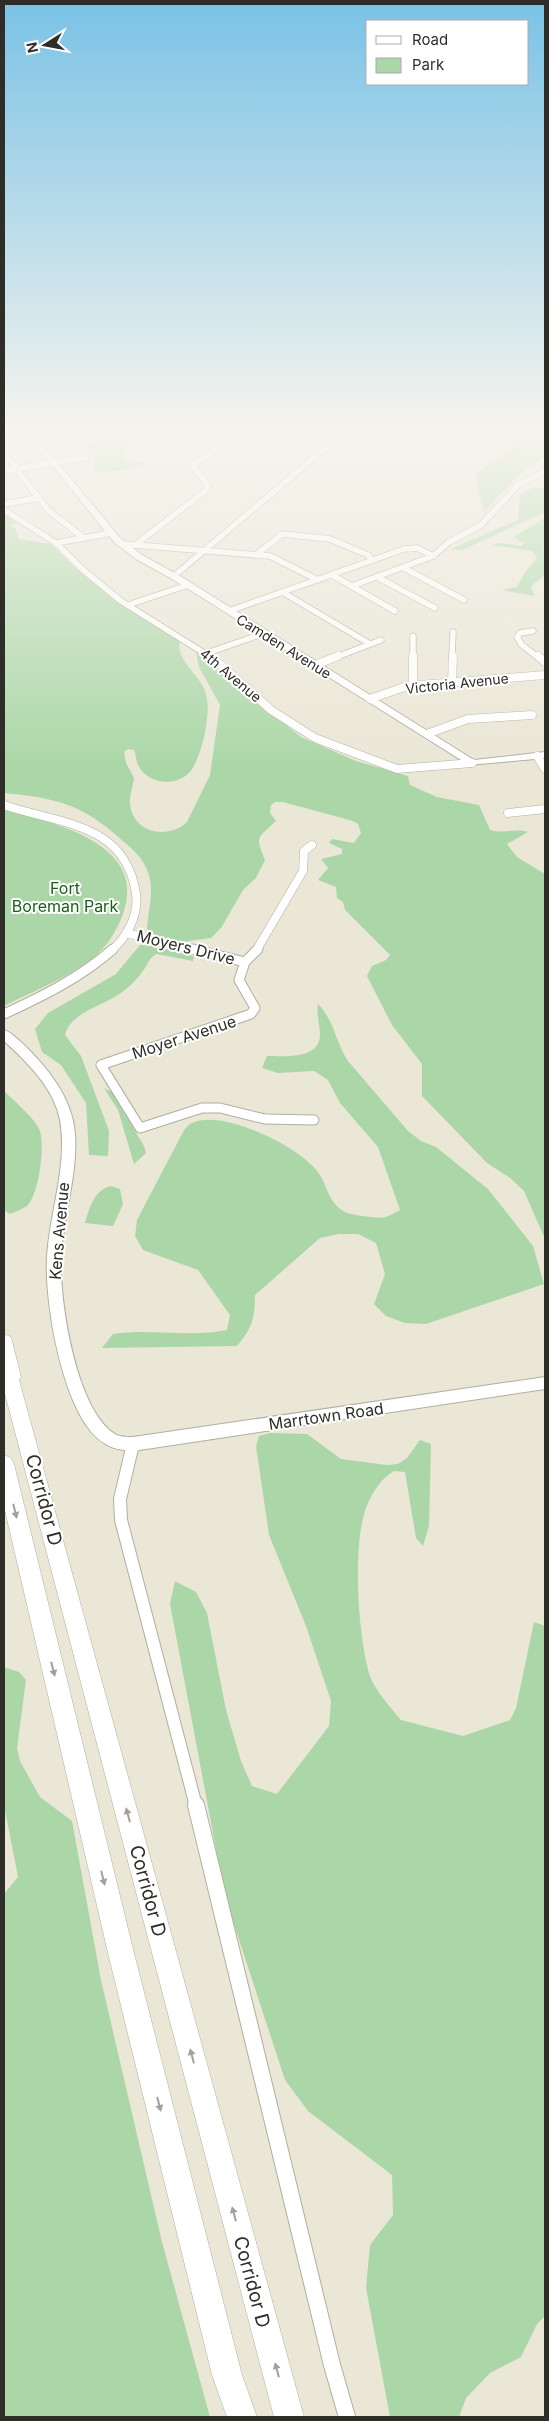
<svg xmlns="http://www.w3.org/2000/svg" width="549" height="2421" viewBox="0 0 549 2421" font-family="Inter,sans-serif">
<rect width="100%" height="100%" fill="#eae7d7"/>
<g fill="#abd7a8">
<path d="M118,429h22l-13,7v11l-5,12 27,5c-19,3 -37,11 -56,6l3,-9 -11,-15z"/>
<path d="M513,429h32v28l-22,14 -39,40 -9,-37 38,-25z"/>
<path d="M533,488h12v24l-83,38 -11,-1 67,-29 2,-26z"/>
<path d="M4,515l8,1 7,6 -9,4 6,3 3,10 32,5 21,21 43,34 66,40c-8,20 17,33 24,52 5,14 2,28 0,42 -2,10 -7,27 -13,36 -12,19 -45,16 -54,-4 -2,-5 -2,-10 -4,-15l-6,-1 -4,3 2,11 8,15c-1,7 -4,16 -4,23 0,31 37,40 57,21l23,-47 10,-70 -21,-38 -3,-15 105,85 55,24 52,15 2,9 27,12 42,8 11,25c13,4 25,-2 38,2l-21,12 10,13 28,17v365l-21,-48 -14,-13 -23,-15 -65,-67v-32l-30,-39 -25,-49 5,-10 14,-6 4,-5 -45,-45 -2,-8 -6,-4 -1,-11 -18,-7 10,-12 -7,-9 21,-5v-5l-13,-6 3,-4 22,4 7,-10 -3,-9 -5,-3 -70,-19h-8l-4,3 -1,8 6,8c-19,18 -21,14 -11,39l-9,18 -13,12 -22,38 -10,10c-28,3 -41,10 -64,-9 1,-15 6,-35 3,-50 -4,-17 -13,-26 -26,-37 -40,-37 -66,-44 -120,-49z"/>
<path d="M545,518c0,19 -3,39 0,57l-14,11 3,10 -32,-6 15,-3 8,-15 12,-14 -5,-7 -41,-6 9,-2 22,3 2,-3 -11,-6z"/>
<path d="M4,810c48,12 145,33 119,104 -7,19 -18,36 -35,48 -26,18 -56,30 -84,44z"/>
<path d="M140,945c14,-1 39,8 54,11l-1,5 -37,-7c-8,5 -8,11 -14,18 -7,10 -16,18 -26,24 -15,10 -47,18 -51,39l16,21 28,75 -1,25 -19,-1 -3,-52 -25,-38 -19,-13 -7,-23 13,-16 68,-39z"/>
<path d="M318,1004c16,16 18,39 30,57l60,70 13,10 15,6 52,42 45,57 11,38 -118,40 -21,-1 -19,-7 -12,-12 11,-30 -9,-31 -18,-9h-19l-19,4 -65,57c0,24 -3,33 -18,51l-135,2 11,-14c38,-6 77,4 114,-4l3,-15 -32,-45 -55,-20 -8,-14 2,-16 45,-86c2,-4 6,-10 10,-11 30,-15 108,24 126,49 10,14 10,31 27,40 5,3 36,7 41,5 5,-2 10,-5 14,-7l-22,-63 -38,-44 -12,-23 -14,-9 -36,2 -16,-5 5,-12c16,0 53,4 53,-21 0,-11 -4,-19 -2,-31z"/>
<path d="M104,1088l8,4 32,54 2,7 -12,11 -16,-54z"/>
<path d="M4,1091c9,9 32,28 36,40 5,15 -1,64 -13,75 -4,3 -12,6 -17,8l-6,-4z"/>
<path d="M111,1186l9,3 3,15 -10,22 -28,-3c5,-16 8,-32 26,-37z"/>
<path d="M270,1433l37,1 34,25 46,6 11,-1 9,-6 13,-18 11,4 -2,82 -6,20 -7,-8 -11,-66 -11,-1c-12,7 -20,19 -26,32 -17,37 -10,135 2,173 4,13 22,33 31,44l62,16 47,-16 6,-12 18,-86 11,4v690l-8,8 -16,33 -31,16 -24,25 -7,19h-69l-24,-129 4,-43 23,-30 -1,-40 -84,-64 -23,-31 -60,-183 -55,-293 5,-23 21,11 11,21 19,97 15,51 11,25 25,8 52,-68 2,-25 -25,-75 -37,-91 -13,-89 3,-10z"/>
<path d="M4,1667l15,5 7,8 -9,68 3,13 20,36 32,24 29,159 61,262 48,175h-206v-523l14,-17 -14,-72z"/>
</g>
<g fill="none" stroke-linecap="round" stroke-linejoin="round">
<defs>
<g id="street-far4">
<path d="M196,431l36,7"/>
<path d="M33,437l54,-8"/>
<path d="M6,454l11,15"/>
<path d="M16,469l32,41 36,28"/>
<path d="M4,471l82,-14"/>
<path d="M4,504l34,-6"/>
<path d="M4,510l52,33 26,26 39,32 91,57"/>
<path d="M56,543l55,-10"/>
<path d="M122,544l148,12 48,24"/>
<path d="M135,545l70,-54 3,-6 -16,-20 57,-36"/>
<path d="M256,555l26,-21 48,5 38,16 4,5"/>
<path d="M404,568l60,32"/>
<path d="M332,575l63,36"/>
<path d="M174,576l174,-147"/>
<path d="M377,577l58,31"/>
<path d="M352,586l81,-30 16,-14 32,-17 37,-40 27,-14"/>
<path d="M284,593l86,51"/>
<path d="M128,605l60,-20"/>
<path d="M229,611l175,-62 13,-1 16,8"/>
<path d="M533,631l-13,2 -3,4 5,8 17,13"/>
<path d="M413,636v22"/>
<path d="M207,653l58,-20"/>
<path d="M334,658l47,-18"/>
<path d="M452,658l1,-26"/>
</g>
<g id="street-far3">
<path d="M211,656l60,54 44,28 82,31 75,-6"/>
<path d="M413,656v29"/>
<path d="M538,656l7,6"/>
<path d="M315,665l23,-9"/>
<path d="M452,682l1,-26"/>
<path d="M370,699l37,-13 138,-11"/>
<path d="M427,734l41,-15 64,-4"/>
<path d="M537,756l8,13"/>
<path d="M4,805c54,19 122,17 132,89 3,21 -9,43 -25,57"/>
<path d="M508,813l37,-4"/>
<path d="M126,933l72,18"/>
<path d="M256,951l47,-80 1,-20 8,-6"/>
</g>
<g id="street-far2">
<path d="M193,949l52,13"/>
<path d="M258,949l-13,13 -6,18 16,28 -4,6 -150,51 39,63 62,-20h18l45,11 49,1"/>
<path d="M4,1014c39,-18 76,-36 109,-65"/>
</g>
<path id="street-far1" d="M133,1444l-13,55 1,21 75,286"/>
<path id="street" d="M196,1805l136,560 15,52"/>
<g id="secondary">
<path d="M23,429h7l90,109 22,17 38,21 294,184 71,-8v6l-76,7 -295,-185 -38,-21 -22,-17z"/>
<path d="M4,1030c7,2 12,8 18,13 25,24 50,54 53,90 3,42 -12,83 -14,124 -2,43 15,153 54,177 5,3 12,3 18,3l412,-60v12l-412,62c-10,-1 -21,-2 -29,-8 -41,-25 -60,-142 -57,-187 3,-45 21,-91 13,-136 -6,-32 -33,-58 -56,-79z"/>
</g>
<g id="highway">
<path d="M4,1334l7,3 10,40 -2,3 285,1037h-30l-270,-1027z"/>
<path d="M4,1455l7,3 3,6 120,489 108,422 15,42h-30l-15,-42 -104,-422 -104,-447z"/>
</g>
</defs>
<use href="#street-far4" stroke="#b1ae9f" stroke-width="7"/>
<use href="#street-far3" stroke="#b1ae9f" stroke-width="9"/>
<use href="#street-far2" stroke="#b1ae9f" stroke-width="11"/>
<use href="#street-far1" stroke="#b1ae9f" stroke-width="14"/>
<use href="#street" stroke="#b1ae9f" stroke-width="18"/>
<use href="#secondary" stroke="#b1ae9f" stroke-width="2"/>
<use href="#highway" stroke="#b1ae9f" stroke-width="1"/>
<use href="#street-far4" stroke="#fff" stroke-width="5.5"/>
<use href="#street-far3" stroke="#fff" stroke-width="8"/>
<use href="#street-far2" stroke="#fff" stroke-width="9"/>
<use href="#street-far1" stroke="#fff" stroke-width="12"/>
<use href="#street" stroke="#fff" stroke-width="16"/>
<use href="#secondary" fill="#fff" fill-rule="evenodd"/>
<use href="#highway" fill="#fff" fill-rule="evenodd"/>
</g>
<defs><path id="oneway-solid" d="M-6-.8H1V-3.2L6.5 0L1 3.2V.8H-6Z" transform="scale(1.25)"/></defs>
<g fill="#a1a09e">
<use href="#oneway-solid" transform="translate(15 1511) rotate(76)"/>
<use href="#oneway-solid" transform="translate(53 1669) rotate(76)"/>
<use href="#oneway-solid" transform="translate(128 1815) rotate(-105)"/>
<use href="#oneway-solid" transform="translate(103 1878) rotate(76)"/>
<use href="#oneway-solid" transform="translate(192 2056) rotate(-105)"/>
<use href="#oneway-solid" transform="translate(159 2104) rotate(76)"/>
<use href="#oneway-solid" transform="translate(234 2214) rotate(-105)"/>
<use href="#oneway-solid" transform="translate(277 2370) rotate(-105)"/>
</g>
<linearGradient id="sky" x2="0" y2="1"><stop stop-color="#7ac2e6"/><stop offset="0.56" stop-color="#f6f4ed"/><stop offset="1" stop-color="#f6f4ed" stop-opacity="0"/></linearGradient>
<rect width="549" height="767" fill="url(#sky)"/>
<g text-anchor="middle" dominant-baseline="central" stroke-width="4" stroke-linejoin="round" paint-order="stroke">
<g font-size="14" fill="#2e2d27" stroke="#fff">
<text transform="translate(284 646) rotate(32)">Camden Avenue</text>
<text transform="translate(231 675) rotate(40)">4th Avenue</text>
<text transform="translate(457 683) rotate(-6)">Victoria Avenue</text>
</g>
<g font-size="16" fill="#19601a" stroke="#fff">
<text x="65" y="888">Fort<tspan x="65" dy="18">Boreman Park</tspan></text>
</g>
<g font-size="16" fill="#2e2d27" stroke="#fff">
<text transform="translate(186 947) rotate(14)">Moyers Drive</text>
<text transform="translate(184 1037) rotate(-18)">Moyer Avenue</text>
<text transform="translate(59 1231) rotate(-85)">Kens Avenue</text>
<text transform="translate(326 1416) rotate(-8)">Marrtown Road</text>
</g>
<g font-size="19" fill="#2e2d27" stroke="#fff">
<text transform="translate(44 1500) rotate(75)">Corridor D</text>
<text transform="translate(148 1891) rotate(75)">Corridor D</text>
<text transform="translate(252 2282) rotate(75)">Corridor D</text>
</g>
</g>
<rect width="549" height="2421" fill="none" stroke="#2e2d27" stroke-width="10"/>
<rect x="366" y="20" width="162" height="65" fill="#ffffff" stroke="#ababa9"/>
<rect x="376" y="36" width="25" height="8" fill="#ffffff" stroke="#ababa9"/>
<text x="412" y="45" font-size="15" fill="#2e2d27">Road</text>
<rect x="376" y="58" width="25" height="15" fill="#abd7a8" stroke="#ababa9"/>
<text x="412" y="70" font-size="15" fill="#2e2d27">Park</text>
<g transform="translate(45 45) rotate(259)" stroke="#ffffff" stroke-width="4" paint-order="stroke">
<path d="M0-4L9 19L0 12L-9 19Z" fill="#2e2d27"/>
<text y="-8" font-size="14" font-weight="bold" text-anchor="middle" fill="#2e2d27">N</text>
</g>
</svg>
